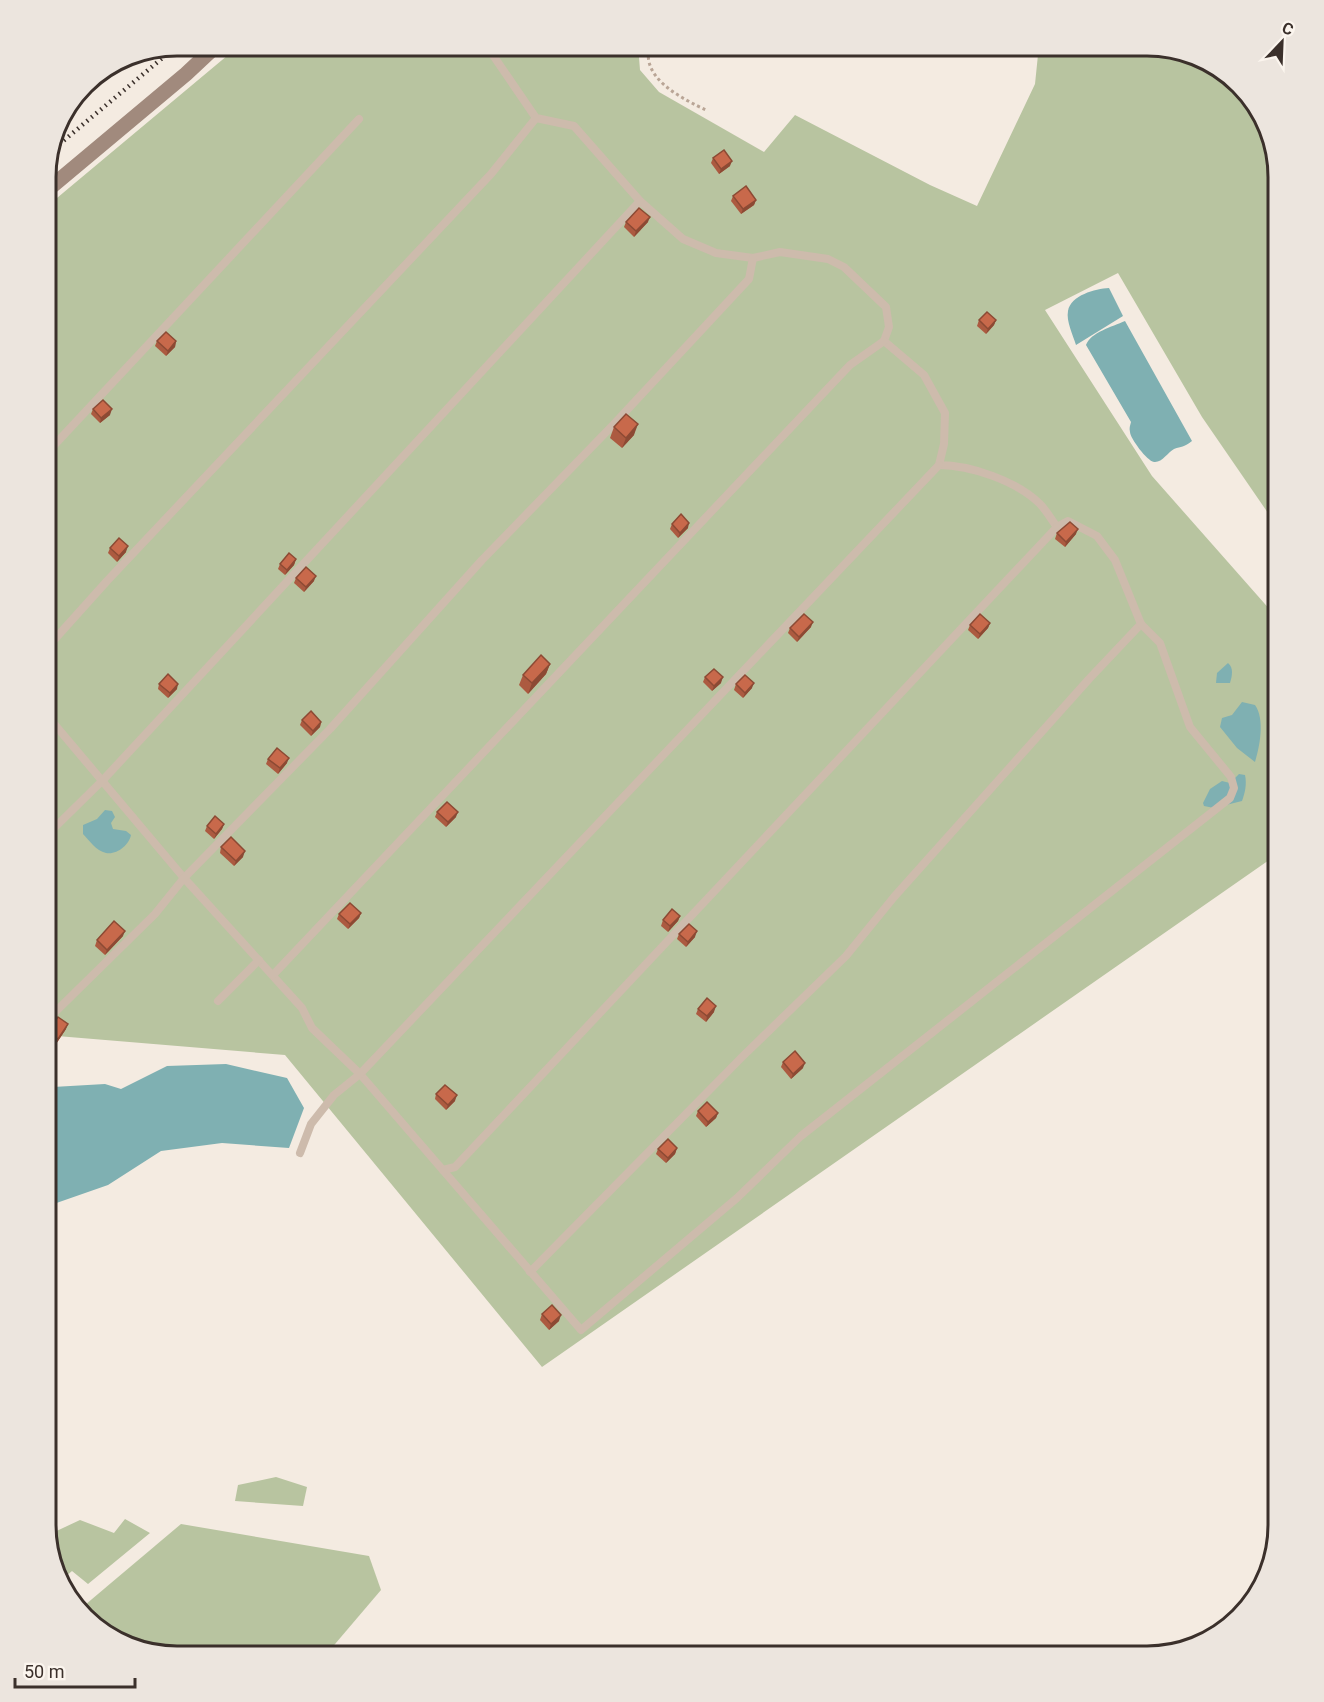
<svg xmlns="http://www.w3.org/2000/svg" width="1324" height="1702" viewBox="0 0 1324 1702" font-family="Roboto,sans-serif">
<rect width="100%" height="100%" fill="#f4ebe1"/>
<g fill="#b8c4a0">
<path d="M240,45h398l2,25 19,22 105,60 31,-37 135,70 47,21 58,-122 4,-39h116l58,18 44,41 22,73v352l-77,-112 -84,-144 -73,37 107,166 127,144v233l-737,514 -257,-312 -240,-20v-827z"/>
<path d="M276,1477l31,10 -4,19 -68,-5 3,-16z"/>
<path d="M125,1519l25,14 -62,51 -16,-13 -7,6 7,16 -5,5 -19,-63 32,-15 34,13z"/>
<path d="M181,1524l188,32 12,34 -57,67h-148l-65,-17 -32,-30z"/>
</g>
<g fill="#7fb0b2">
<path d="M1109,288l14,28 -47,29c-3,-10 -10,-24 -8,-34 3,-16 27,-22 41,-23z"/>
<path d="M1125,321l67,120c-9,7 -10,5 -18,8 -6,3 -12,14 -20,13 -7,-1 -24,-24 -24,-30 -1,-4 0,-6 1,-10l-45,-77c5,-13 26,-18 39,-24z"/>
<path d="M1228,663c6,5 4,13 2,20h-14l1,-10z"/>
<path d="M1242,702l13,3c10,14 5,41 0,57l-18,-14 -17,-21 2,-9 10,-3z"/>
<path d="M1239,774l6,1c2,9 0,18 -3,26l-28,7 -10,-2 -1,-3 7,-14 12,-8 8,2z"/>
<path d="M105,810l7,1 3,6 -4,6 2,6 13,2 5,4c-2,10 -14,20 -25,18 -10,-2 -17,-13 -23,-19v-9l14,-6z"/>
<path d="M226,1064l61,14 17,30 -15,40 -67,-5 -61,8 -53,34 -63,22v-124l8,4 52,-3 16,5 46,-23z"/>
</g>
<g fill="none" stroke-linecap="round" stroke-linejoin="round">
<path stroke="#b9a596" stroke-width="3" stroke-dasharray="3 3" stroke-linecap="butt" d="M650,45c-11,33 33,54 56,65"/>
<g stroke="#cdbbac" stroke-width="8">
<path d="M486,45l50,73 38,8 66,75 43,38 33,14 37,5 27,-6 48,7 16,8 42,40 3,20 -5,14 40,34 21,38 -1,31 -5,21c31,0 78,16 101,39 6,6 11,15 17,23l11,-6 29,15 18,24 26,64 -52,55 -195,218 -48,59 -103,100 -213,216"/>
<path d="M45,455l314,-336"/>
<path d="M45,650l62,-69 384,-407 45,-56"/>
<path d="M45,713l139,165 118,130 10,20 48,46 221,256 156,-132 64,-62 429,-338 4,-10 -3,-11 -41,-50 -30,-84 -19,-19"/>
<path d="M45,837l58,-57 537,-579"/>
<path d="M273,975l577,-610 34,-24"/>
<path d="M218,1001l41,-41"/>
<path d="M45,1022l110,-108 29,-36 146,-149 152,-169 132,-136 135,-145 4,-21"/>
<path d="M300,1153l11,-29 23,-29 26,-21 579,-609"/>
<path d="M443,1170l12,-3 602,-640"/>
</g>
<path stroke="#a18a7d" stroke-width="15" d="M45,192l141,-118 31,-29"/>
<path stroke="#3b302b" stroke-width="4.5" stroke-dasharray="1.5 4.5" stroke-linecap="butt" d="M50,152l128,-107"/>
</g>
<g fill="#ac5a40">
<path d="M713,158l17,8 -11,8 -8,-11z"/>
<path d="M733,196l23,4 -2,5 -13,9 -10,-13z"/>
<path d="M626,222h22l-14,15 -10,-10z"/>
<path d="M979,320h17l-2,5 -8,9 -9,-8z"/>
<path d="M157,341h19l-1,6 -9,9 -11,-10z"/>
<path d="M93,409l17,6 -10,8 -9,-9z"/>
<path d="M614,427l20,8 -12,13 -12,-10z"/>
<path d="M672,524l16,4 -10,10 -8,-9z"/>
<path d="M1057,533l19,1 -11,13 -10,-8z"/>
<path d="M110,548l16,4 -9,10 -9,-9z"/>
<path d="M296,559l-2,6 -9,10 -7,-6 2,-5z"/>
<path d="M296,578l18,3 -10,11 -10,-9z"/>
<path d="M990,623l-2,5 -10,11 -10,-9 2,-5z"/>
<path d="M811,627l-14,15 -9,-9 2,-5z"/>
<path d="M550,664l-4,10 -18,20 -9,-9 4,-10z"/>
<path d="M705,677l16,6 -9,8 -9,-9z"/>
<path d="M159,684l18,5 -9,9 -10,-9z"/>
<path d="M736,684l16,4 -9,10 -9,-8z"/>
<path d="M302,720l19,2 -1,5 -9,9 -11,-11z"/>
<path d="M268,759l19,4 -9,11 -12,-10z"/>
<path d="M437,812l19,5 -10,10 -11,-10z"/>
<path d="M224,824l-2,5 -8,10 -9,-8 2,-5z"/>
<path d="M221,847l22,10 -9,9 -14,-13z"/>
<path d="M361,913l-2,5 -11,11 -11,-10 2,-5z"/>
<path d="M680,916l-2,5 -10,11 -7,-6 2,-6z"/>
<path d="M679,934l16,3 -9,10 -9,-8z"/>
<path d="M123,936l-18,19 -10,-9 2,-6z"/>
<path d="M698,1009l16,3 -8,10 -10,-8z"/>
<path d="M66,1029l-10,15 -11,-8 2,-5z"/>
<path d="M783,1062l20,6 -12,11 -10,-12z"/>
<path d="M436,1094l19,7 -9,9 -11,-11z"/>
<path d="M698,1111l20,2 -2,5 -10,9 -10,-11z"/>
<path d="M677,1148l-2,6 -9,9 -10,-9 2,-5z"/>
<path d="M542,1314l17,7 -10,9 -9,-10z"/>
</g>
<g fill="#8c4a34">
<path d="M732,161l-2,5 -11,8 2,-5z"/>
<path d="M756,200l-2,5 -13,9 2,-5z"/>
<path d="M650,217l-2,5 -14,15 2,-6z"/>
<path d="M996,320l-2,5 -8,9 2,-5z"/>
<path d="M176,341l-1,6 -9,9 2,-5z"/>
<path d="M112,409l-2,6 -10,8 1,-5z"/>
<path d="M638,424l-4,11 -12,13 4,-10z"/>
<path d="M689,523l-1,5 -10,10 2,-5z"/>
<path d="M1078,529l-2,5 -11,13 1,-5z"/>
<path d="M128,546l-2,6 -9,10 2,-6z"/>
<path d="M296,559l-2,6 -9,10 2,-5z"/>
<path d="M316,576l-2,5 -10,11 2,-5z"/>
<path d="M813,622l-2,5 -14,15 2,-5z"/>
<path d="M990,623l-2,5 -10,11 2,-5z"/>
<path d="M52,629l-2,5 -5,5v-3z"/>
<path d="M550,664l-4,10 -18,20 4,-11z"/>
<path d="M723,677l-2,6 -9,8 2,-5z"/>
<path d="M754,683l-2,5 -9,10 2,-5z"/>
<path d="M178,684l-1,5 -9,9 2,-5z"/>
<path d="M321,722l-1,5 -9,9 2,-5z"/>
<path d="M289,758l-2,5 -9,11 2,-6z"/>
<path d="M458,812l-2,5 -10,10 2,-5z"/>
<path d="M224,824l-2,5 -8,10 2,-5z"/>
<path d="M245,851l-2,6 -9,9 2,-5z"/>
<path d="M361,913l-2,5 -11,11 2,-5z"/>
<path d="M680,916l-2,5 -10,11 2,-6z"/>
<path d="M125,931l-2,5 -18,19 2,-5z"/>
<path d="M697,931l-2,6 -9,10 2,-5z"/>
<path d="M716,1006l-2,6 -8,10 1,-6z"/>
<path d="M68,1024l-2,5 -10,15 2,-5z"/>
<path d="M805,1063l-2,5 -12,11 2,-5z"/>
<path d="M457,1095l-2,6 -9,9 2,-5z"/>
<path d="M718,1113l-2,5 -10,9 2,-5z"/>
<path d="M677,1148l-2,6 -9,9 2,-5z"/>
<path d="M561,1315l-2,6 -10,9 2,-6z"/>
</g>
<g fill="#c8694b" stroke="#8c4a34" stroke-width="1.5">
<path d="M724,150l8,11 -11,8 -8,-11z"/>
<path d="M746,186l10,14 -13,9 -10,-13z"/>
<path d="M639,208l11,9 -14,14 -10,-9z"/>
<path d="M987,312l9,8 -8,9 -9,-9z"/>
<path d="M166,332l10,9 -8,10 -11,-10z"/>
<path d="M103,400l9,9 -11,9 -8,-9z"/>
<path d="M626,414l12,10 -12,14 -12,-11z"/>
<path d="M681,514l8,9 -9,10 -8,-9z"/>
<path d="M1070,522l8,7 -12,13 -9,-9z"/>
<path d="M119,538l9,8 -9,10 -9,-8z"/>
<path d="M289,553l7,6 -9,11 -7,-6z"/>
<path d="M306,567l10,9 -10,11 -10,-9z"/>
<path d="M804,614l9,8 -14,15 -9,-9z"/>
<path d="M980,614l10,9 -10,11 -10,-9z"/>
<path d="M45,623l7,6 -7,7z"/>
<path d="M541,655l9,9 -18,19 -9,-8z"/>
<path d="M714,669l9,8 -9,9 -9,-9z"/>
<path d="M168,674l10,10 -8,9 -11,-9z"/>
<path d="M745,675l9,8 -9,10 -9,-9z"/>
<path d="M311,711l10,11 -8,9 -11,-11z"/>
<path d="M277,748l12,10 -9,10 -12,-9z"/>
<path d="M447,802l11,10 -10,10 -11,-10z"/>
<path d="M215,816l9,8 -8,10 -9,-8z"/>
<path d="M231,837l14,14 -9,10 -15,-14z"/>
<path d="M350,903l11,10 -11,11 -11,-10z"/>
<path d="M672,909l8,7 -10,10 -7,-6z"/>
<path d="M114,921l11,10 -18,19 -10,-10z"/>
<path d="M689,924l8,7 -9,11 -9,-8z"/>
<path d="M707,998l9,8 -9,10 -9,-7z"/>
<path d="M58,1017l10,7 -10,15 -11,-8z"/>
<path d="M795,1051l10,12 -12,11 -10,-12z"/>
<path d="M445,1085l12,10 -9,10 -12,-11z"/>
<path d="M707,1102l11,11 -10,9 -10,-11z"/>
<path d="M668,1139l9,9 -9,10 -10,-9z"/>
<path d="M552,1305l9,10 -10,9 -9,-10z"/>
</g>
<path d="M0 0H1324V1702H0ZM177 56H1147A121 121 0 0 1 1268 177V1525A121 121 0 0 1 1147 1646H177A121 121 0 0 1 56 1525V177A121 121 0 0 1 177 56Z" fill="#ece5de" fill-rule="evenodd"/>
<path fill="none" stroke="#3b302b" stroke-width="3" d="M177 56H1147A121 121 0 0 1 1268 177V1525A121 121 0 0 1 1147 1646H177A121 121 0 0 1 56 1525V177A121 121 0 0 1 177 56Z"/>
<g transform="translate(1282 42) rotate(23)" stroke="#fbf5ee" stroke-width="4.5" paint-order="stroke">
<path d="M0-4.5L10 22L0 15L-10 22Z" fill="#3b302b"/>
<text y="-9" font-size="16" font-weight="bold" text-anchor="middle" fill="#3b302b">С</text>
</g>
<path d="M15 1678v9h120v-9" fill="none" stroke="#3b302b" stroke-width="3"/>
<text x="24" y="1678" font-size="18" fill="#3b302b" stroke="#fbf5ee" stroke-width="4.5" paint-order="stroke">50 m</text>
</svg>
